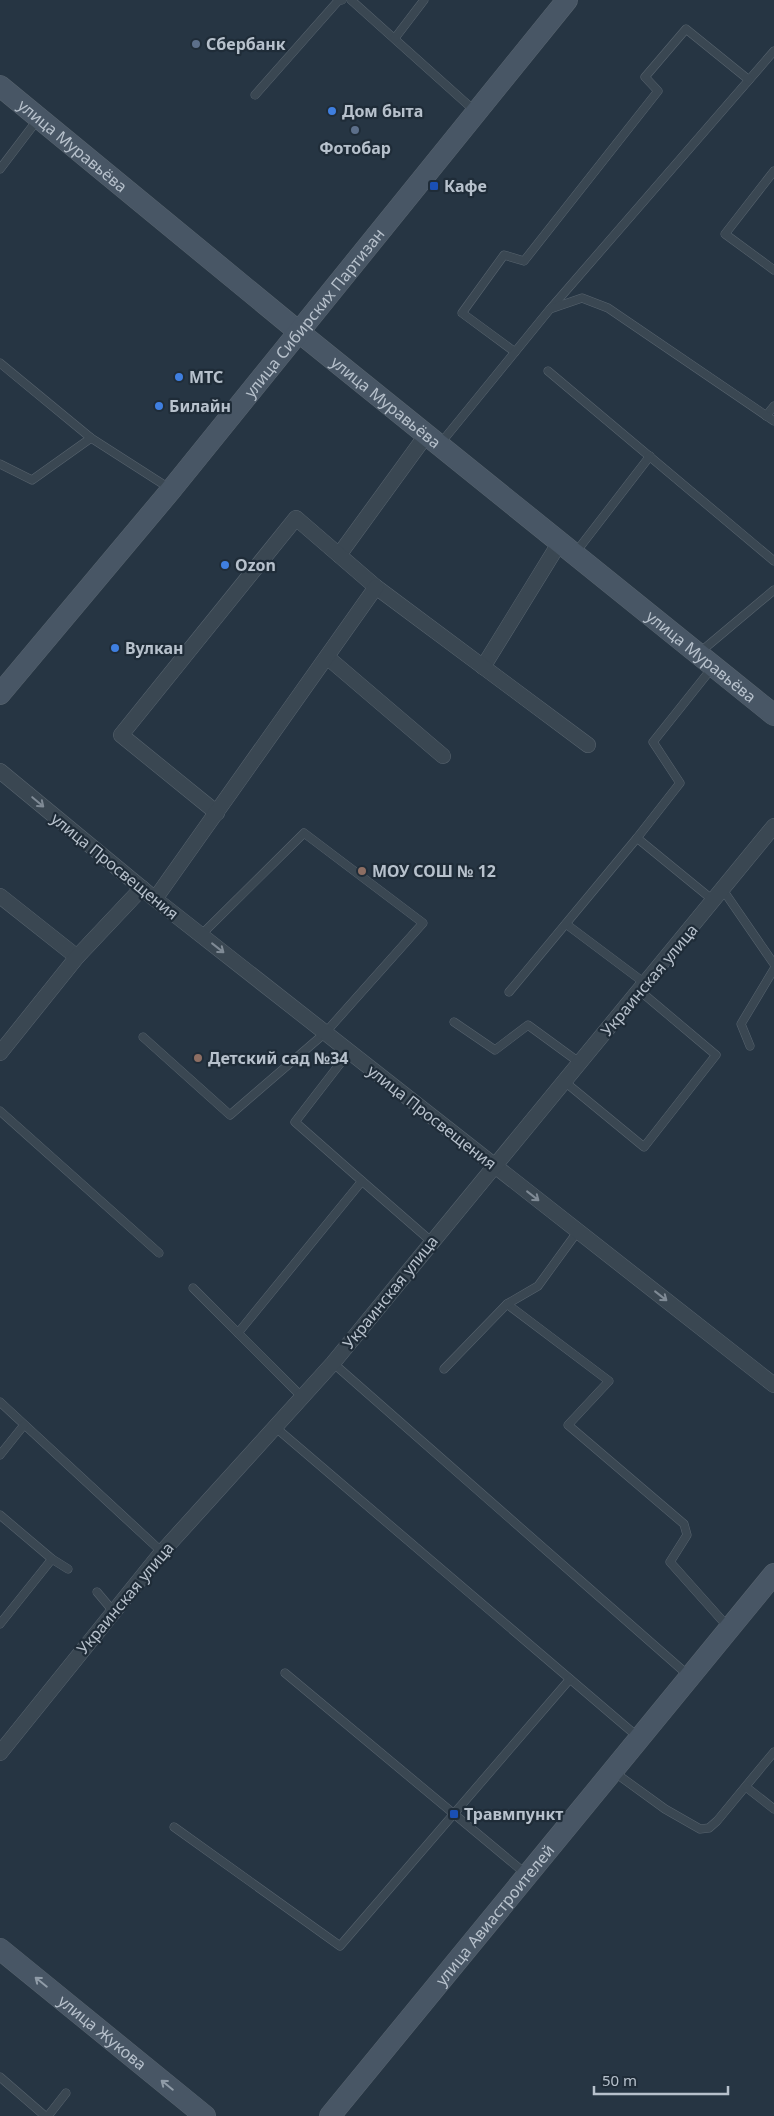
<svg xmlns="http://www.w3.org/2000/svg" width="774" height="2116" viewBox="0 0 774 2116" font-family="'Noto Sans',sans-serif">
<rect width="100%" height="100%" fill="#263543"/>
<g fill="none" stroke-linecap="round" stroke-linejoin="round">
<defs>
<g id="lane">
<path d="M351,0l125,112"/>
<path d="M395,38l29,-38"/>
<path d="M255,95l83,-94 4,-1"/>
<path d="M0,169l38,-50"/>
<path d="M774,171l-49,63 49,36"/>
<path d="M551,308l223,-257"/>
<path d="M515,352l-53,-39 42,-58 20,6 134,-170 -13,-14 41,-48 63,51"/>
<path d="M0,363l91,75 78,50"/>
<path d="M548,371l226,190"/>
<path d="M766,416l8,-10"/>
<path d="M440,444l110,-135 32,-11 26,10 166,113"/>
<path d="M0,464l32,16 59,-42"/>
<path d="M576,552l74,-96"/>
<path d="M699,653l75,-63"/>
<path d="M712,668l-59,74 27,41 -43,55 77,63"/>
<path d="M723,890l51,74"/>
<path d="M566,924l80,60"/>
<path d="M509,992l128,-154"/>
<path d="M454,1022l41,28 33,-25 52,38"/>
<path d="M143,1037l87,78 95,-82 98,-110 -119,-90 -103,102"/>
<path d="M750,1046l-9,-22 33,-55"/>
<path d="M349,1052l-54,70 67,59"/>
<path d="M565,1082l79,65 72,-92 -76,-64"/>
<path d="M0,1111l159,142"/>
<path d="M193,1288l109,109"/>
<path d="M507,1304l102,77 -41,44 116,99 3,11 -17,27 58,65"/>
<path d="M238,1333l124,-152 70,61"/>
<path d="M333,1363l355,312"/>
<path d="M444,1369l63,-65 31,-18 40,-55"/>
<path d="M0,1402l162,150"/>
<path d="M275,1427l363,310"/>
<path d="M0,1455l24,-30"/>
<path d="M0,1515l52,44 -52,65"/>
<path d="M52,1559l16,10"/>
<path d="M97,1592l16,19"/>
<path d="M285,1673l241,201"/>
<path d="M614,1772l51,37 35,20 9,-1 8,-7 57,-69"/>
<path d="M746,1787l28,22"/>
<path d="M174,1827l166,119 230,-267"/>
<path d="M0,2077l45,39"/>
<path d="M48,2116l18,-23"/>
</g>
<g id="street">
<path d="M339,555l88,-121"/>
<path d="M327,657l116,99"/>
<path d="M483,667l77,-125"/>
<path d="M0,771l155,128 619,486"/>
<path d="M217,813l-96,-78 175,-217 80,69 212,158"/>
<path d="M0,896l77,61"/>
<path d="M155,899l221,-312"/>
<path d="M0,1053l77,-96 65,-69"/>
<path d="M0,1753l162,-201 171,-189 441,-537"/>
</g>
<g id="secondary">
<path id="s1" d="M0,86l299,246 475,383"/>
<path id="s2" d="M0,694l171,-204 396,-490"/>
<path id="s3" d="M0,1949l205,167"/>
<path id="s4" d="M330,2116l444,-542"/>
</g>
</defs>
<use href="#lane" stroke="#58646f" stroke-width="9"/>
<use href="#street" stroke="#58646f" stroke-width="16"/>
<use href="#secondary" stroke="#58646f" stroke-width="22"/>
<use href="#lane" stroke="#3a4752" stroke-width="8"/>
<use href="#street" stroke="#3a4752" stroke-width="15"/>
<use href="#secondary" stroke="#485665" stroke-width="21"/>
</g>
<defs><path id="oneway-shaft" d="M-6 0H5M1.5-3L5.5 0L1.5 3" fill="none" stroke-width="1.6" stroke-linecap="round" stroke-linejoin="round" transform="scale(1.25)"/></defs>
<g stroke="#7f8a95">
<use href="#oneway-shaft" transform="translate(38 802) rotate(40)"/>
<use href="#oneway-shaft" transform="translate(218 948) rotate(38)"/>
<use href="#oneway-shaft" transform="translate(533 1196) rotate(38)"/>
<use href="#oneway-shaft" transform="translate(661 1296) rotate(38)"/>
</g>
<g stroke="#909ca8">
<use href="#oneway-shaft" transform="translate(41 1982) rotate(-141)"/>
<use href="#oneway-shaft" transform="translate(167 2085) rotate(-141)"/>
</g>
<g fill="#5c6f8a" stroke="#1f2c38" stroke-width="2">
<circle cx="196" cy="44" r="5"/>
<circle cx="355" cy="130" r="5"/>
</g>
<g fill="#3f7fe0" stroke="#1f2c38" stroke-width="2">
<circle cx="332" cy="111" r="5"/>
<circle cx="179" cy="377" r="5"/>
<circle cx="159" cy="406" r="5"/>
<circle cx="225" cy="565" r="5"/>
<circle cx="115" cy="648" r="5"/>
</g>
<g fill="#1a4fb4" stroke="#1f2c38" stroke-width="2">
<rect x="429" y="181" width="10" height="10" rx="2.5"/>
<rect x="449" y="1809" width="10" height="10" rx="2.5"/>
</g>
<g fill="#8d6e63" stroke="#1f2c38" stroke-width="2">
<circle cx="362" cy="871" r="5"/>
<circle cx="198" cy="1058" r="5"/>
</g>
<g text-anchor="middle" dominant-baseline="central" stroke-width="4.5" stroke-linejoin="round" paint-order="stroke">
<g font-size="16" font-weight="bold" fill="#b7c1cc" stroke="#1f2c38" text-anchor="start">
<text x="206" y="44">Сбербанк</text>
<text x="342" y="111">Дом быта</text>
<text x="355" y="148" text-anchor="middle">Фотобар</text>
<text x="444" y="186">Кафе</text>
<text x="189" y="377">МТС</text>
<text x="169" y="406">Билайн</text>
<text x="235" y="565">Ozon</text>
<text x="125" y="648">Вулкан</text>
<text x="372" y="871">МОУ СОШ № 12</text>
<text x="208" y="1058">Детский сад №34</text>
<text x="464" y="1814">Травмпункт</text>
</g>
<g font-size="16" fill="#b7c1cc" stroke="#1f2c38">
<text stroke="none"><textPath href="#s1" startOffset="94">улица Муравьёва</textPath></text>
<text stroke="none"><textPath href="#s2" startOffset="494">улица Сибирских Партизан</textPath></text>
<text stroke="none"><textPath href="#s1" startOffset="499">улица Муравьёва</textPath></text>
<text stroke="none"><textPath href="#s1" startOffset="904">улица Муравьёва</textPath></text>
<text transform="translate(115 866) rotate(39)">улица Просвещения</text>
<text transform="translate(649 980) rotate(-50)">Украинская улица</text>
<text transform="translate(432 1117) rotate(38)">улица Просвещения</text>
<text transform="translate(390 1292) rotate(-51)">Украинская улица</text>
<text transform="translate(125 1598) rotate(-50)">Украинская улица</text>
<text stroke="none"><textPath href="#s4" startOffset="260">улица Авиастроителей</textPath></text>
<text stroke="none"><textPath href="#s3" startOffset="132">улица Жукова</textPath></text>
</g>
</g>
<path d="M594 2086v8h134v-8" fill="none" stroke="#b7c1cc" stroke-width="2.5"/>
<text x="602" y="2086" font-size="15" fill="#b7c1cc" stroke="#1f2c38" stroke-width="4" paint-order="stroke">50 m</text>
</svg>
